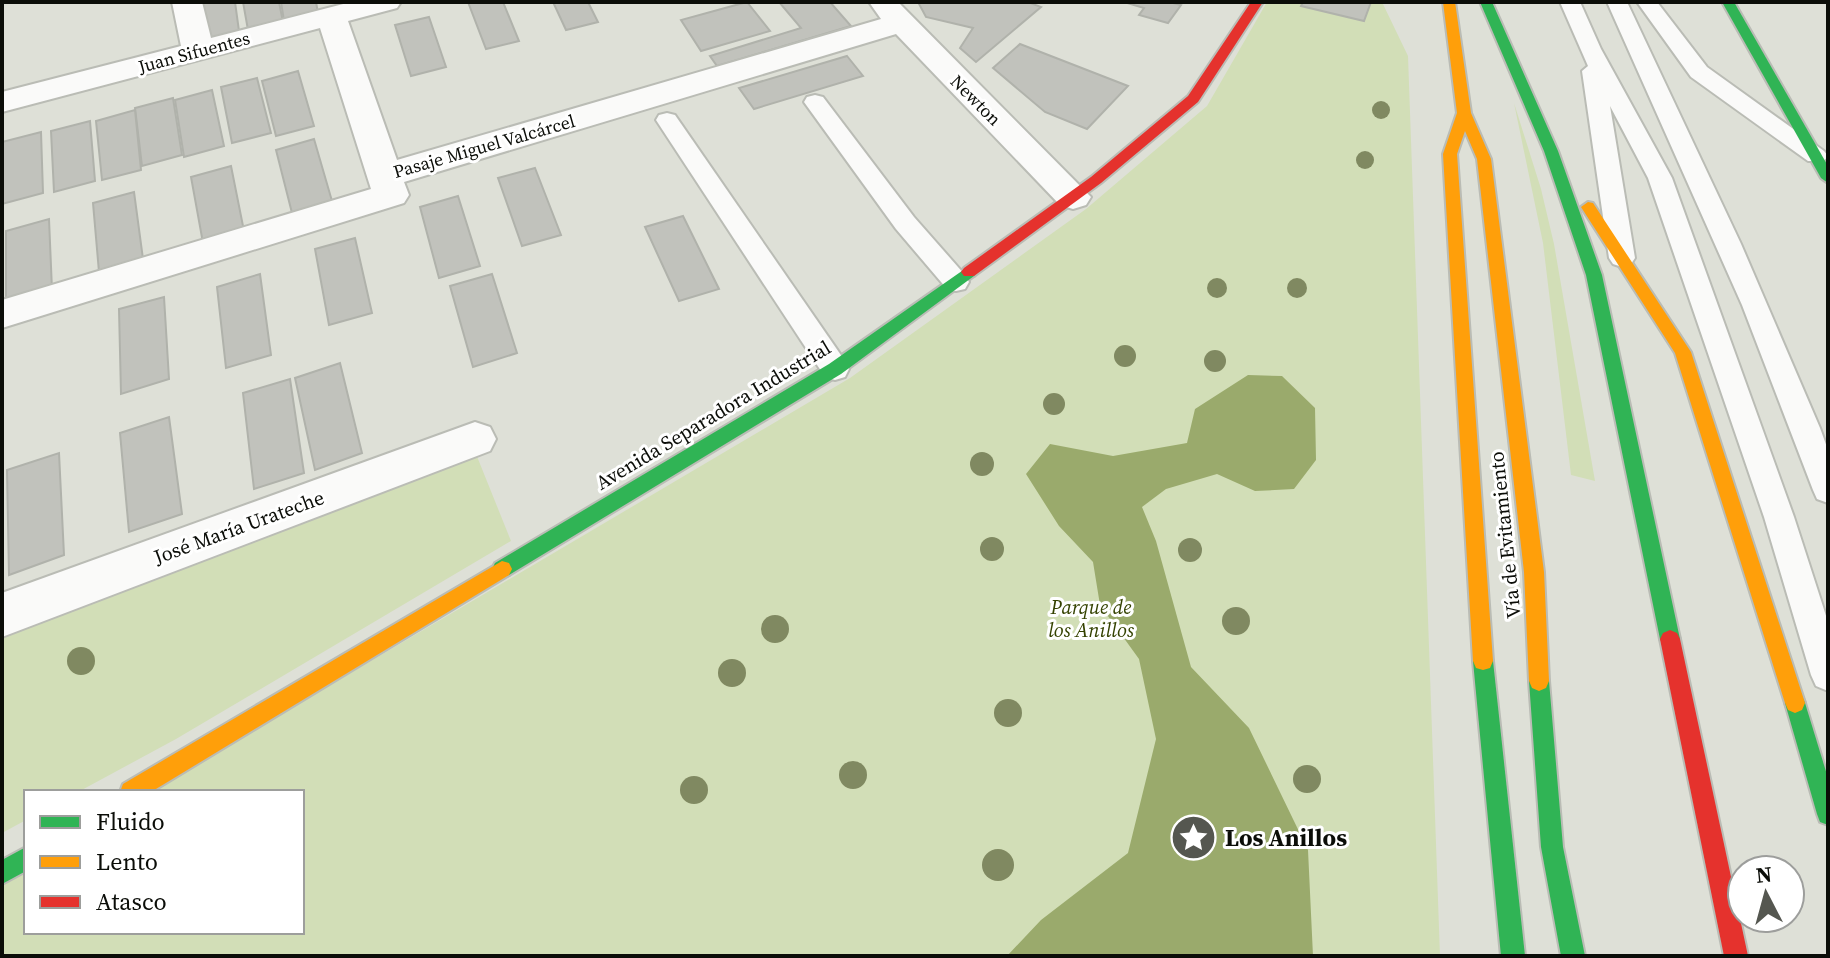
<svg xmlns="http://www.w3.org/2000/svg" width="1830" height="958" viewBox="0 0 1830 958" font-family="'Source Serif 4',serif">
<rect width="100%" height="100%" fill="#dee0d7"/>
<g fill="#d2deb7">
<path d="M1267,2h115l26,54 32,900h-1438v-83l24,-13v72h276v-140h-153l701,-414 236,-169 121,-103z"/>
<path d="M1514,103l27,86 13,55 41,237 -24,-6 -28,-232z"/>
<path d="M474,449l37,92 -335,198 -98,53h-52v28l-24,13v-209z"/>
</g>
<path fill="#9aaa6c" d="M1248,375l34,1 33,32 1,52 -22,29 -39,2 -38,-17 -51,15 -24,18 14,34 35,126 58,61 59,122 5,106h-306l34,-36 87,-67 28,-114 -17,-80 -39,-54 -7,-43 -34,-36 -33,-52 24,-30 63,12 74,-13 8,-34z"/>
<g fill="#c1c2bc" stroke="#b0b2ab" stroke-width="2">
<path d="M200,2h35l4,29 -34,8z"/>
<path d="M243,2h36l4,20 -35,8z"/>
<path d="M281,2h35l2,11 -34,8z"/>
<path d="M468,2h35l16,39 -33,8z"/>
<path d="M553,2h35l10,20 -32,8z"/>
<path d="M747,2l23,29 -69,20 -20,-31z"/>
<path d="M779,2h51l21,24 -134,40 -7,-10 91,-28z"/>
<path d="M918,2h110l13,5 -65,55 -16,-14 13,-20 -47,-11z"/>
<path d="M1124,2h45l12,3 -13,18 -29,-8 5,-7z"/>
<path d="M1303,2h68l-7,19 -63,-15z"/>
<path d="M429,17l17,50 -35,9 -16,-51z"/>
<path d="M1020,44l108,42 -41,43 -42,-17 -52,-44z"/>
<path d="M847,56l16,20 -109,33 -15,-21z"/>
<path d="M298,71l16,55 -38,10 -14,-55z"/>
<path d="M257,78l14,55 -39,10 -11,-56z"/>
<path d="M212,90l12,56 -40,11 -9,-57z"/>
<path d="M173,98l9,57 -40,11 -7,-58z"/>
<path d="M135,110l6,60 -39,10 -6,-59z"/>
<path d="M90,121l5,60 -41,11 -3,-61z"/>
<path d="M41,132l2,61 -41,11v-62z"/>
<path d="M314,139l18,62 -40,12 -16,-63z"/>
<path d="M231,166l13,65 -41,12 -12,-66z"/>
<path d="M535,168l26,67 -39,11 -24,-68z"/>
<path d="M134,192l9,67 -44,13 -6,-69z"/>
<path d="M458,196l22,70 -41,12 -19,-71z"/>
<path d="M683,216l36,73 -40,12 -34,-74z"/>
<path d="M49,219l3,71 -46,13v-72z"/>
<path d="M355,238l17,75 -43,12 -14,-76z"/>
<path d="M260,274l11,81 -45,13 -9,-81z"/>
<path d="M492,274l25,79 -44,14 -23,-81z"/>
<path d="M164,297l5,82 -48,15 -2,-85z"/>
<path d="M340,363l22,90 -47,17 -20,-92z"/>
<path d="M290,379l14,94 -50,16 -11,-96z"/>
<path d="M169,417l13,97 -53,18 -9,-99z"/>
<path d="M59,453l5,102 -55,20 -2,-105z"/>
</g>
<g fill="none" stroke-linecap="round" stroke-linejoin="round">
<defs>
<g id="lane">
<path d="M1560,2h20l21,47 71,129 122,339 34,105v69l-12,-5 -5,-11 -47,-158 -116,-339 -38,-72 25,152 -4,6 -9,3 -9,-3 -4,-6 -27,-187 6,-5z"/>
<path d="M1607,2h20l114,242 79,184 8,22v53l-11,-4 -4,-9 -71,-185z"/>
<path d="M1637,2h20l50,65 117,84 4,5 -4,5h-16l-117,-84z"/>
<path d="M815,95l8,2 91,120 51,58 4,7 -4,7 -9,2 -9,-2 -51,-60 -92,-127 3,-5z"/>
<path d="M667,113l8,2 170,246 4,8 -4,8 -10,3 -10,-3 -169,-257 3,-5z"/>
</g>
<g id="street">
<path d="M172,2h30l9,36 140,-36h50l-4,6 -49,13 49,139 484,-141 -12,-17h29l193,195 -5,8 -13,4 -13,-4 -164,-171 -492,148 5,13 -5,8 -402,125v-28l369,-111 -51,-161 -318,84v-20l179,-46z"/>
<path d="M475,422l15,5 6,12 -6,12 -488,186v-44z"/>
</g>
<g id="fast">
<path d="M1480,2h12l66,149 44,124 78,364 -3,6 -7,3 -7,-3 -3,-6 -74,-364 -42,-124z"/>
<path d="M1722,2h12l94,164v17l-7,-5z"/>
<path d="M969,266l5,2 3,4 -3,4 -133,98 -332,201 -7,2 -7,-2 -3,-6 3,-6 334,-199z"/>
<path d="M1483,652l7,2 3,7 32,295h-24l-28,-295 3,-7z"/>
<path d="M1539,671l7,3 3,7 14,166 22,109h-24l-20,-109 -12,-166 3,-7z"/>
<path d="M1795,693l7,3 3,7 23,75v47l-8,-3 -3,-8 -32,-111 3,-7z"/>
<path d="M26,847v24l-24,13v-24z"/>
</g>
<g id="slow">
<path d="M1443,2h12l16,111 20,46 53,413 5,109 -3,7 -7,3 -7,-3 -3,-7 -5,-109 -47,-413 -12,-28 -8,23 36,507 -3,7 -7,2 -7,-2 -3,-7 -30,-507 14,-41z"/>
<path d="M1588,202l5,1 98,149 114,351 -3,7 -7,3 -7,-3 -3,-7 -110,-350 -94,-146z"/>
<path d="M502,561l7,2 3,6 -3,6 -358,217h-31l3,-8z"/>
</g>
<g id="jam">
<path d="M1251,2h12l-65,100 -97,81 -127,93h-10l-3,-4 3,-4 127,-91 97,-81z"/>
<path d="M1670,630l7,3 3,6 68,317h-24l-64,-317 3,-6z"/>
</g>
</defs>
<use href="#lane" stroke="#babcb5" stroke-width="4"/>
<use href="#street" stroke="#babcb5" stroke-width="4"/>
<use href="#fast" stroke="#babcb5" stroke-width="4"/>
<use href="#slow" stroke="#babcb5" stroke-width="4"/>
<use href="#jam" stroke="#babcb5" stroke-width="4"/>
<use href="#lane" fill="#fafaf9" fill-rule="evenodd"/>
<use href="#street" fill="#fafaf9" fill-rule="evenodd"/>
<use href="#fast" fill="#30b455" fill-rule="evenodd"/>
<use href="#slow" fill="#ff9f0a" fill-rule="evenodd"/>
<use href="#jam" fill="#e5322d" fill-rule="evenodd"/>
</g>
<g fill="#808961">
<circle cx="1381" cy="110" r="9"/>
<circle cx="1365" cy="160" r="9"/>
<circle cx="1217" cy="288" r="10"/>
<circle cx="1297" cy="288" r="10"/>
<circle cx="1125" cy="356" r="11"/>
<circle cx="1215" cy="361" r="11"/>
<circle cx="1054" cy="404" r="11"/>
<circle cx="982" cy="464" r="12"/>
<circle cx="992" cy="549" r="12"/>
<circle cx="1190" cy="550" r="12"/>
<circle cx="1236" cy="621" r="14"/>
<circle cx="775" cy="629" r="14"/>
<circle cx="81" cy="661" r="14"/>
<circle cx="732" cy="673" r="14"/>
<circle cx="1008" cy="713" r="14"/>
<circle cx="853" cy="775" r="14"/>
<circle cx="1307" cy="779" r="14"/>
<circle cx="694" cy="790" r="14"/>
<circle cx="998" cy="865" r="16"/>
</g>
<defs>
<symbol id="sight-disc" viewBox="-11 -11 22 22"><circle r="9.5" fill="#555750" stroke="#fff"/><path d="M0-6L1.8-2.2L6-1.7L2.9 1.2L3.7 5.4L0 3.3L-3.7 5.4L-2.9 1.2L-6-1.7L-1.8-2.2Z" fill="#fff"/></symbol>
</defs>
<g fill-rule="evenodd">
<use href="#sight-disc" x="1168" y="812" width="51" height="51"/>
</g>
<g text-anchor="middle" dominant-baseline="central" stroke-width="6" stroke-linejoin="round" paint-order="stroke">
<g font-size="18" fill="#0b0d08" stroke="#fff">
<text transform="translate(194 52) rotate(-15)">Juan Sifuentes</text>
<text transform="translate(976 100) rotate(45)">Newton</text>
<text transform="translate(484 146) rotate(-16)">Pasaje Miguel Valcárcel</text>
</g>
<g font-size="20" fill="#0b0d08" stroke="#fff">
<text transform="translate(713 415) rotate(-31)">Avenida Separadora Industrial</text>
<text transform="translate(239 527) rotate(-20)">José María Urateche</text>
<text transform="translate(1505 535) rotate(-96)">Vía de Evitamiento</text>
</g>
<g font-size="20" font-style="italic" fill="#344200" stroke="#fff">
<text x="1091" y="607">Parque de<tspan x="1091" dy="23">los Anillos</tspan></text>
</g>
<g font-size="24" font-weight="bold" fill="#0b0d08" stroke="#fff" text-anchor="start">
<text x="1225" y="837">Los Anillos</text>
</g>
</g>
<rect width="1830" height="958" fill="none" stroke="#0b0d08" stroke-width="8"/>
<rect x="24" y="790" width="280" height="144" fill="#ffffff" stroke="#9d9e9c" stroke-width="2"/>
<rect x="40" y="816" width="40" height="12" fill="#30b455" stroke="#9d9e9c" stroke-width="2"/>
<text x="96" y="830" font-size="24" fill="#0b0d08">Fluido</text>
<rect x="40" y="856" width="40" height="12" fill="#ff9f0a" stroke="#9d9e9c" stroke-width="2"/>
<text x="96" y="870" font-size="24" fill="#0b0d08">Lento</text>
<rect x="40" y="896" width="40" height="12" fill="#e5322d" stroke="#9d9e9c" stroke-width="2"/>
<text x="96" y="910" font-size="24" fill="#0b0d08">Atasco</text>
<g transform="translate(1766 894) rotate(354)"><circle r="38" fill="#ffffff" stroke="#9d9e9c" stroke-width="2"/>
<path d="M0-6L14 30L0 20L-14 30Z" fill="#555750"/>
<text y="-12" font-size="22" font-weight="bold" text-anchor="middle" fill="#0b0d08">N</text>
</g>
</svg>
